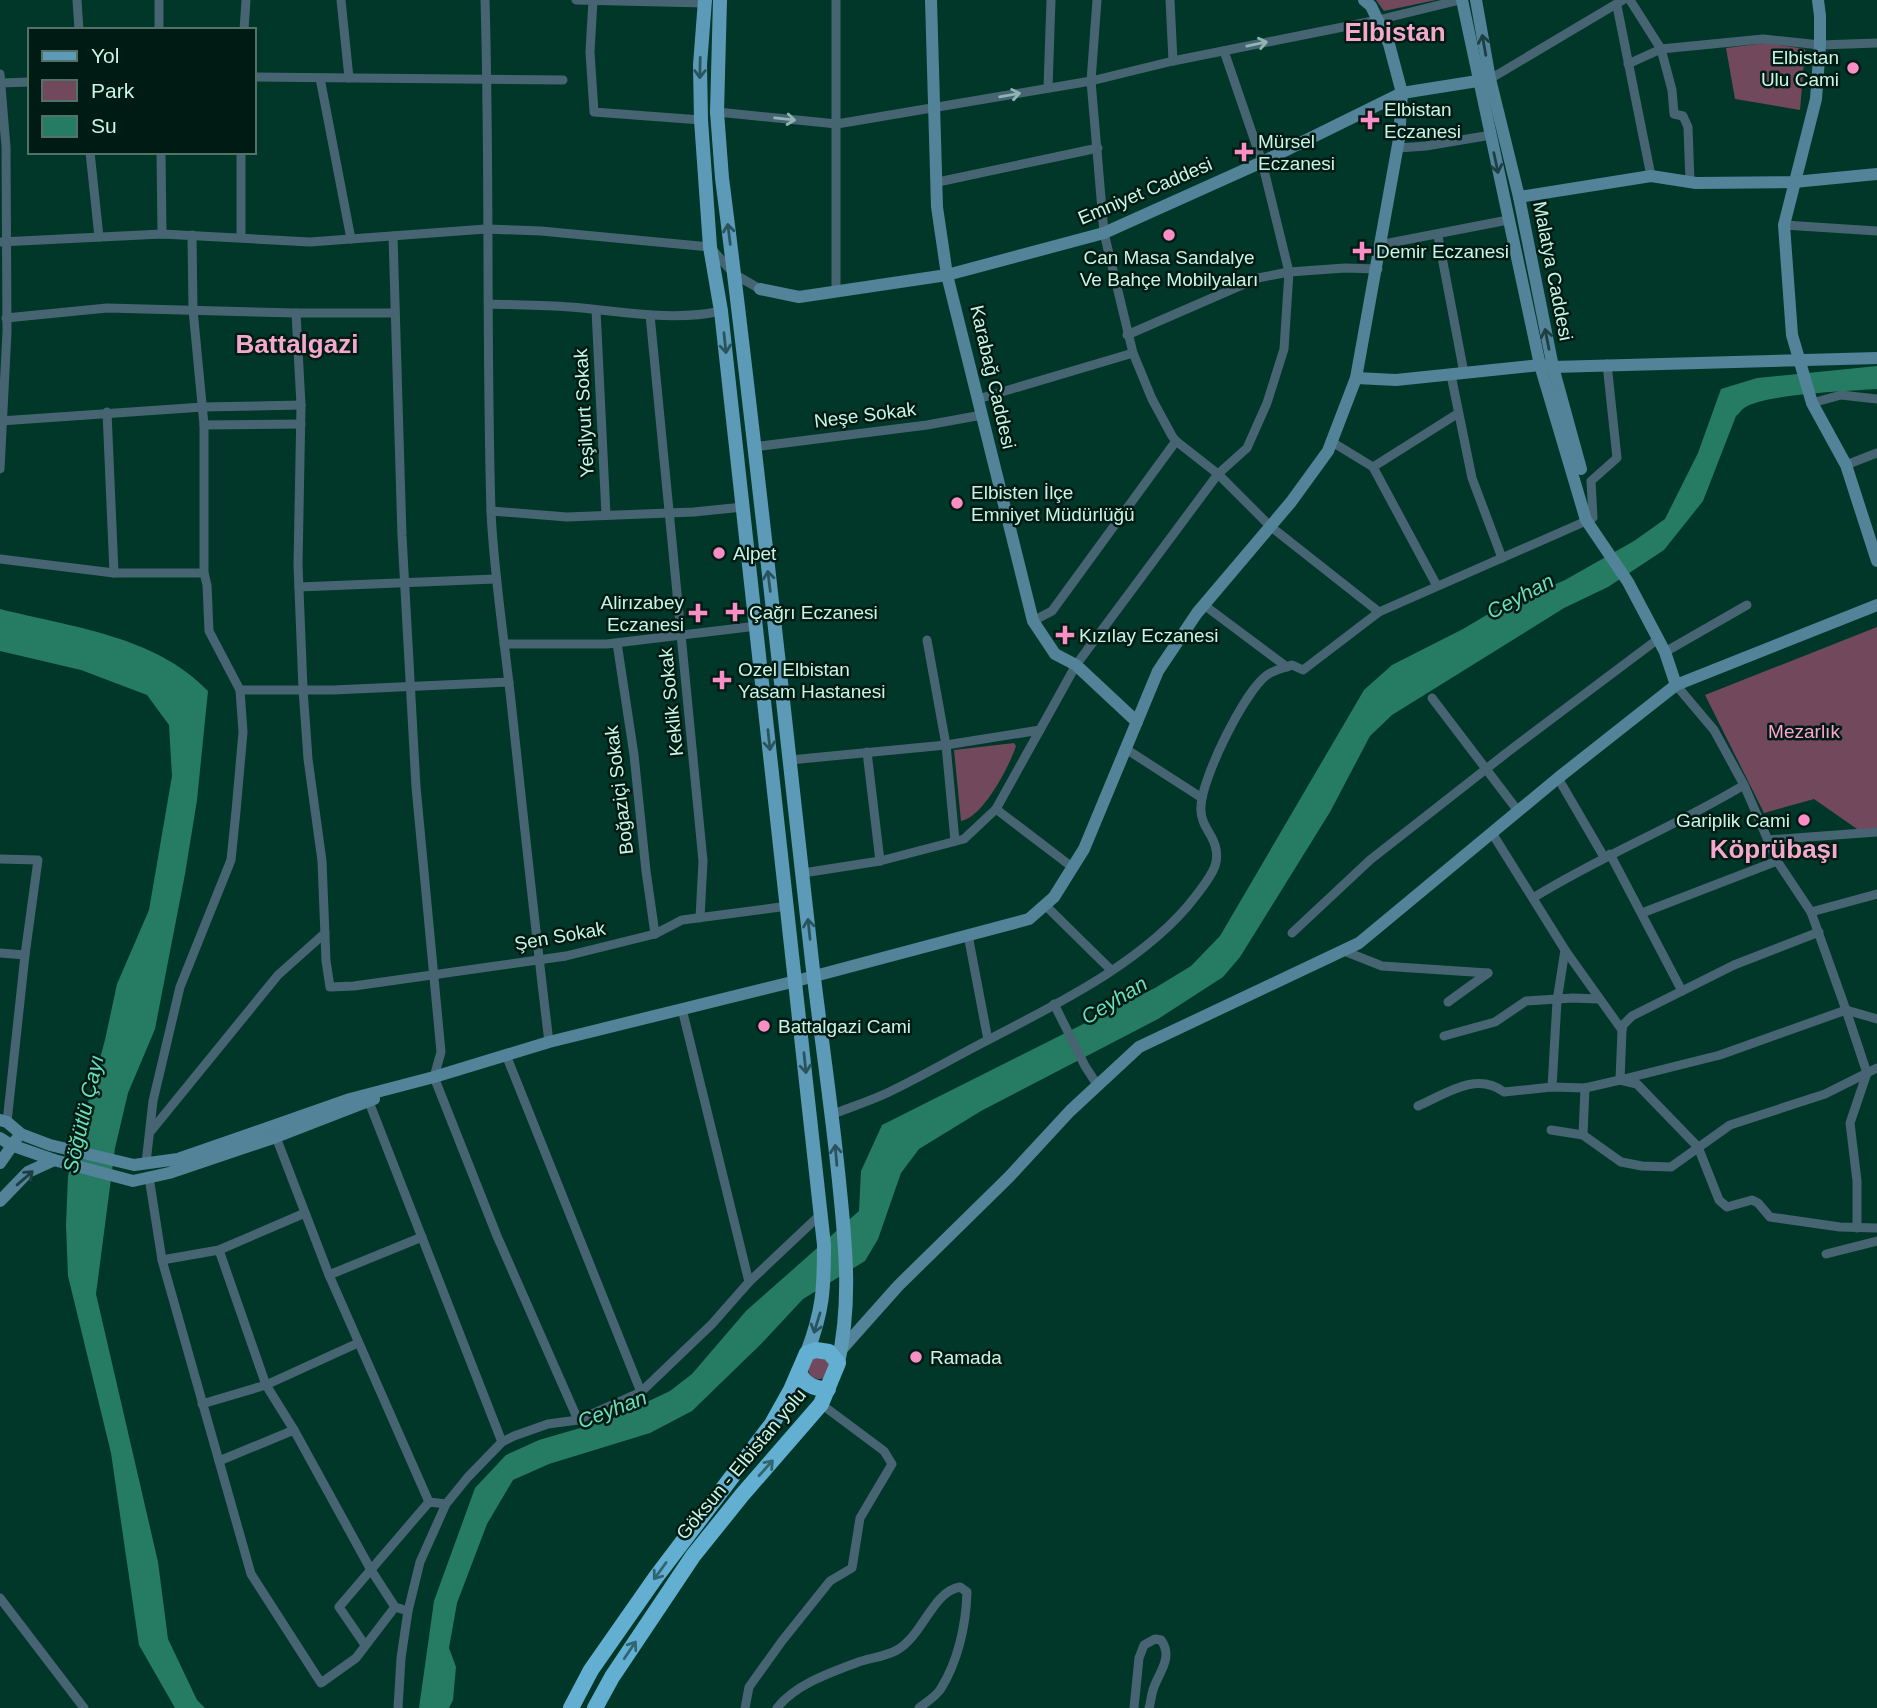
<svg xmlns="http://www.w3.org/2000/svg" width="1877" height="1708" viewBox="0 0 1877 1708" font-family="Arial,sans-serif">
<rect width="100%" height="100%" fill="#003729"/>
<g fill="#72495c">
<path d="M1376,0h60l-52,11z"/>
<path d="M1766,43l39,6 -5,61 -65,-11 -9,-51z"/>
<path d="M1877,627v202h-20l-43,-30 -50,14 -59,-118z"/>
<path d="M1014,743l2,3c-7,21 -33,71 -55,75l-7,-71z"/>
<circle cx="819" cy="1368" r="11"/>
</g>
<g fill="#257c63">
<path d="M1877,366v23c-27,2 -114,5 -133,19 -3,2 -5,6 -8,8l-33,85 -39,49 -56,37 -44,21 -172,107 -22,21 -40,76 -90,145 -17,20 -65,42 -177,92 -62,38 -18,24 -23,66 -13,22 -62,38 -42,45 -69,67 -42,22 -101,31 -36,16 -26,44 -30,79 -8,45 7,19 -3,33 -4,8h-30l15,-107 41,-113 31,-33 33,-15 72,-21 59,-28 22,-17 54,-63 113,-100 2,-40 21,-46 273,-137 36,-22 29,-30 144,-246 28,-25 71,-36 27,-16 75,-33 69,-39 31,-22 33,-66 23,-64 36,-11z"/>
<path d="M0,609c71,18 156,27 208,82l-11,109 -12,74 -30,155 -27,64 -13,55 -19,146 62,268 10,77 29,61 8,8h-30l-36,-63 -28,-192 -43,-177 -2,-51 2,-49 37,-136 12,-56 32,-74 23,-134 -3,-51 -22,-30 -66,-25 -81,-19z"/>
</g>
<g fill="none" stroke-linecap="round" stroke-linejoin="round">
<g stroke="#476473" stroke-width="9">
<path d="M77,0l2,30"/>
<path d="M159,0v30"/>
<path d="M341,0l8,78"/>
<path d="M485,0c5,170 1,341 6,512 3,63 13,125 20,189 12,113 24,227 38,341"/>
<path d="M576,0l129,3"/>
<path d="M593,0l-3,52 4,60 107,8"/>
<path d="M836,0v291"/>
<path d="M1097,0l-6,81 13,152 29,120 19,46 20,37 4,5 42,33 52,52 109,86 214,-94 -2,-37 26,-23 -10,-94"/>
<path d="M1170,0l3,61"/>
<path d="M1630,0l31,49 11,41 2,24 9,2 5,11 2,55"/>
<path d="M1617,6l34,170"/>
<path d="M244,30l2,-30"/>
<path d="M1628,64l33,-15 102,-10 57,6 57,-2"/>
<path d="M0,74l6,73 1,185 -7,137"/>
<path d="M254,77l309,3"/>
<path d="M320,78l31,161"/>
<path d="M1490,79l133,-79"/>
<path d="M0,83l30,-1"/>
<path d="M1048,88l3,-88"/>
<path d="M717,112l120,12 254,-43 82,-20 205,-41 82,-20"/>
<path d="M1398,148l28,-2 65,-11"/>
<path d="M90,152l9,85"/>
<path d="M161,152l1,82"/>
<path d="M938,182l160,-34"/>
<path d="M1784,225l93,6"/>
<path d="M393,236l9,300 14,251 25,265 -7,25 63,159 81,184"/>
<path d="M1438,236l26,137"/>
<path d="M241,237v-85"/>
<path d="M0,242l162,-8 148,8 176,-13 55,2 169,16 24,27 26,15"/>
<path d="M1379,245l129,-25"/>
<path d="M489,304c27,1 55,1 81,3 49,4 102,15 151,4"/>
<path d="M596,310l10,205"/>
<path d="M296,313l5,92 -3,160 5,124 5,70 14,102 4,100 4,26 24,-1 212,-30 89,-22 27,-14 106,-14"/>
<path d="M650,315l53,546 -3,57"/>
<path d="M6,318l101,-10 189,5h99"/>
<path d="M1127,335l131,-57 31,-6 56,-4 33,1"/>
<path d="M1451,375l21,103 30,80"/>
<path d="M978,399l155,-46"/>
<path d="M1812,403l29,-8 36,4"/>
<path d="M107,412l7,161"/>
<path d="M0,421l203,-14 98,-2"/>
<path d="M204,425l97,-1"/>
<path d="M1332,442l41,25 64,119"/>
<path d="M753,447l174,-22 55,-10"/>
<path d="M1846,465l31,-12"/>
<path d="M1373,467l84,-53"/>
<path d="M491,511l76,6 127,-5 49,-5"/>
<path d="M0,559l114,14h90"/>
<path d="M299,587l196,-8"/>
<path d="M1204,605l83,62"/>
<path d="M1033,621l19,-10 124,-170"/>
<path d="M927,640l19,105 9,96"/>
<path d="M617,643l17,112 12,116 9,63"/>
<path d="M504,644h103l150,-18"/>
<path d="M1665,652l82,-47"/>
<path d="M1676,685l38,45 30,55 33,76 34,51 35,98 21,63 -17,50 7,58v47"/>
<path d="M240,690h93l176,-8"/>
<path d="M1432,698l86,113"/>
<path d="M1126,749l76,49"/>
<path d="M867,752l13,109"/>
<path d="M790,760l156,-15 94,-15"/>
<path d="M1558,778l46,79"/>
<path d="M996,809l76,58"/>
<path d="M1492,833l73,117 57,80"/>
<path d="M1768,840l109,-8"/>
<path d="M1610,854l72,137"/>
<path d="M0,859l38,1 -13,95 -18,167"/>
<path d="M803,873l77,-12 84,-22 32,-30 80,-144 142,-191 29,-26 20,-45 17,-54 5,-77 -27,-110 -38,-111"/>
<path d="M1533,898c68,-42 143,-72 211,-113"/>
<path d="M1045,905l66,65"/>
<path d="M1811,912l66,-18"/>
<path d="M1642,913l135,-52"/>
<path d="M1819,932l-85,33 -102,51 -9,9 -1,5 -2,50 100,-25 126,-45 31,9"/>
<path d="M1292,933l78,-73 139,-109 149,-112"/>
<path d="M968,935l20,105"/>
<path d="M1344,951l38,15 106,7"/>
<path d="M0,953l25,2"/>
<path d="M1448,1002l40,-29"/>
<path d="M1054,1004l31,62 13,20"/>
<path d="M682,1009l67,273"/>
<path d="M1444,1036l51,-14 31,-21 47,-3 25,1"/>
<path d="M506,1055l135,337"/>
<path d="M1552,1087l5,-86 8,-51"/>
<path d="M369,1102l133,340"/>
<path d="M1418,1106c28,-12 58,-35 86,-14l48,-5 33,1 35,-8 17,4 61,63 21,53 8,7 25,-7 6,3 12,14 70,10 37,1"/>
<path d="M833,1114c18,-7 37,-13 54,-21 34,-16 66,-35 99,-52 71,-37 160,-80 209,-144 16,-21 30,-36 16,-61 -6,-10 -11,-18 -10,-30 1,-28 43,-114 66,-131 7,-5 17,-7 25,-10l11,5 76,-58"/>
<path d="M1551,1130l32,5 38,27 21,4 29,1 59,-42 95,-31 52,-26"/>
<path d="M151,1131l127,-156 47,-42"/>
<path d="M1583,1135l2,-47"/>
<path d="M276,1137l53,138 100,227"/>
<path d="M146,1163l7,-62 27,-114 51,-127 5,-49 7,-79 -3,-42 -31,-59 -2,-46 -3,-12v-148l-11,-115 -1,-75"/>
<path d="M149,1177l13,83 89,314 70,109 35,-25 39,-51"/>
<path d="M219,1250l47,135 28,45 77,140 24,37 13,4"/>
<path d="M1826,1254l51,-13"/>
<path d="M162,1260l57,-10 86,-37"/>
<path d="M329,1275l93,-38"/>
<path d="M202,1404l64,-19 92,-42"/>
<path d="M219,1461l75,-31"/>
<path d="M0,1598l84,110"/>
<path d="M365,1645l-26,-38 90,-105 17,2"/>
<path d="M398,1708l3,-50 7,-47 12,-49 26,-58 22,-27 34,-35 12,-6 34,-12 30,-4 63,-28 71,-68 37,-42 72,-68"/>
<path d="M745,1708l4,-21 33,-46 48,-60 22,-13 8,-50 32,-54 -8,-13 -63,-47"/>
<path d="M777,1708c18,-23 52,-35 79,-45 13,-5 29,-6 41,-13 27,-16 35,-58 63,-63l7,5c-1,33 -9,70 -27,98 -5,7 -15,13 -21,18"/>
<path d="M1134,1708l5,-50 5,-13 11,-6 6,1c13,18 -3,33 -8,50 -2,6 -2,12 -4,18"/>
</g>
<g stroke="#538399" stroke-width="12">
<path d="M931,0l6,207 10,68 86,346 22,33 21,11 61,57"/>
<path d="M1462,0l78,365 46,155 42,62 37,70 11,33"/>
<path d="M1476,0l14,79 29,118 34,170 28,102"/>
<path d="M1818,0l2,16v29l-4,54 -32,126 8,110 20,68 34,62 31,96"/>
<path d="M1519,197l132,-21 45,7 98,-1 83,-8"/>
<path d="M760,289l39,8 148,-22 157,-42 158,-71 140,-69 88,-14"/>
<path d="M1356,378l40,2 144,-15 13,2 324,-9"/>
<path d="M0,1120l7,2 14,12 29,11 84,20 44,-6 172,-60 84,-22 115,-35 247,-61 233,-62 25,-22 30,-48 74,-178 39,-58 94,-111 37,-51 28,-73 43,-239 3,-46 -13,-49 -18,-38 -7,-6"/>
<path d="M0,1138l11,7 43,15 79,21 36,-8 107,-36 98,-38"/>
<path d="M0,1163l16,-23"/>
<path d="M0,1201l28,-29 26,-12"/>
<path d="M841,1350l57,-64 111,-109 61,-66 69,-64 220,-104 199,-165 118,-93 201,-80"/>
</g>
<g stroke="#5c9ab7" stroke-width="14">
<path d="M705,0l-5,65 1,55 9,127 11,64 103,934c0,45 -1,65 -17,108"/>
<path d="M720,0l-3,112 5,66c34,264 61,528 91,792 9,74 20,147 27,221 6,59 11,114 -2,172"/>
</g>
<g stroke="#63afd2" stroke-width="16">
<path d="M799,1372c5,13 16,17 29,17"/>
<path d="M571,1708l20,-38 65,-93 116,-153 19,-34 16,-37 9,-3 13,2 9,11 -17,41 -79,91 -49,61 -81,121 -17,31"/>
</g>
</g>
<defs><path id="oneway-shaft" d="M-6 0H5M1.5-3L5.5 0L1.5 3" fill="none" stroke-width="1.6" stroke-linecap="round" stroke-linejoin="round" transform="scale(1.75)"/></defs>
<g stroke="#8fb4b1">
<use href="#oneway-shaft" transform="translate(1257 44) rotate(-12)"/>
<use href="#oneway-shaft" transform="translate(1010 95) rotate(-10)"/>
<use href="#oneway-shaft" transform="translate(785 119) rotate(6)"/>
</g>
<g stroke="#1d3f42">
<use href="#oneway-shaft" transform="translate(1484 45) rotate(-100)"/>
<use href="#oneway-shaft" transform="translate(1496 163) rotate(78)"/>
<use href="#oneway-shaft" transform="translate(1547 339) rotate(-101)"/>
<use href="#oneway-shaft" transform="translate(25 1178) rotate(-41)"/>
</g>
<g stroke="#29545d">
<use href="#oneway-shaft" transform="translate(700 68) rotate(91)"/>
<use href="#oneway-shaft" transform="translate(729 234) rotate(-97)"/>
<use href="#oneway-shaft" transform="translate(725 343) rotate(84)"/>
<use href="#oneway-shaft" transform="translate(769 581) rotate(-97)"/>
<use href="#oneway-shaft" transform="translate(769 740) rotate(84)"/>
<use href="#oneway-shaft" transform="translate(809 929) rotate(-96)"/>
<use href="#oneway-shaft" transform="translate(805 1063) rotate(84)"/>
<use href="#oneway-shaft" transform="translate(836 1155) rotate(-95)"/>
<use href="#oneway-shaft" transform="translate(817 1323) rotate(107)"/>
</g>
<g stroke="#326572">
<use href="#oneway-shaft" transform="translate(766 1468) rotate(-48)"/>
<use href="#oneway-shaft" transform="translate(660 1571) rotate(126)"/>
<use href="#oneway-shaft" transform="translate(630 1650) rotate(-56)"/>
</g>
<g fill="#fb8fc5" stroke="#001b13" stroke-width="2.5">
<circle cx="1853" cy="68" r="7"/>
<path d="M1366.5 109.5h7v7h7v7h-7v7h-7v-7h-7v-7h7z"/>
<path d="M1240.5 141.5h7v7h7v7h-7v7h-7v-7h-7v-7h7z"/>
<circle cx="1169" cy="235" r="7"/>
<path d="M1358.5 240.5h7v7h7v7h-7v7h-7v-7h-7v-7h7z"/>
<circle cx="957" cy="503" r="7"/>
<circle cx="719" cy="553" r="7"/>
<path d="M731.5 601.5h7v7h7v7h-7v7h-7v-7h-7v-7h7z"/>
<path d="M694.5 602.5h7v7h7v7h-7v7h-7v-7h-7v-7h7z"/>
<path d="M1061.5 624.5h7v7h7v7h-7v7h-7v-7h-7v-7h7z"/>
<path d="M718.5 669.5h7v7h7v7h-7v7h-7v-7h-7v-7h7z"/>
<circle cx="1804" cy="820" r="7"/>
<circle cx="764" cy="1026" r="7"/>
<circle cx="916" cy="1357" r="7"/>
</g>
<g text-anchor="middle" dominant-baseline="central" stroke-width="5" stroke-linejoin="round" paint-order="stroke">
<g font-size="19" fill="#caf5e4" stroke="#001b13" text-anchor="start">
<text x="1839" y="57" text-anchor="end">Elbistan<tspan x="1839" dy="22">Ulu Cami</tspan></text>
<text x="1384" y="109">Elbistan<tspan x="1384" dy="22">Eczanesi</tspan></text>
<text x="1258" y="141">Mürsel<tspan x="1258" dy="22">Eczanesi</tspan></text>
<text x="1376" y="251">Demir Eczanesi</text>
<text x="1169" y="257" text-anchor="middle">Can Masa Sandalye<tspan x="1169" dy="22">Ve Bahçe Mobilyaları</tspan></text>
<text x="971" y="492">Elbisten İlçe<tspan x="971" dy="22">Emniyet Müdürlüğü</tspan></text>
<text x="733" y="553">Alpet</text>
<text x="684" y="602" text-anchor="end">Alirızabey<tspan x="684" dy="22">Eczanesi</tspan></text>
<text x="749" y="612">Çağrı Eczanesi</text>
<text x="1079" y="635">Kızılay Eczanesi</text>
<text x="738" y="669">Ozel Elbistan<tspan x="738" dy="22">Yasam Hastanesi</tspan></text>
<text x="1790" y="820" text-anchor="end">Gariplik Cami</text>
<text x="778" y="1026">Battalgazi Cami</text>
<text x="930" y="1357">Ramada</text>
</g>
<g font-size="19" fill="#caf5e4" stroke="#001b13">
<text transform="translate(1145 191) rotate(-23)">Emniyet Caddesi</text>
<text transform="translate(1553 271) rotate(79)">Malatya Caddesi</text>
<text transform="translate(993 377) rotate(77)">Karabağ Caddesi</text>
<text transform="translate(584 413) rotate(-93)">Yeşilyurt Sokak</text>
<text transform="translate(865 415) rotate(-7)">Neşe Sokak</text>
<text transform="translate(671 702) rotate(-96)">Keklik Sokak</text>
<text transform="translate(619 790) rotate(-97)">Boğaziçi Sokak</text>
<text transform="translate(560 936) rotate(-10)">Şen Sokak</text>
<text transform="translate(741 1464) rotate(-50)">Göksun - Elbistan yolu</text>
</g>
<g font-size="19" fill="#fea2ce" stroke="#001b13">
<text x="1804" y="731">Mezarlık</text>
</g>
<g font-size="21" font-style="italic" fill="#69e0ba" stroke="#001b13">
<text transform="translate(1520 596) rotate(-28)">Ceyhan</text>
<text transform="translate(1114 1000) rotate(-31)">Ceyhan</text>
<text transform="translate(83 1114) rotate(-77)">Söğütlü Çayı</text>
<text transform="translate(612 1409) rotate(-21)">Ceyhan</text>
</g>
<g font-size="26" font-weight="bold" fill="#f4a8cc" stroke="#001b13">
<text x="1395" y="32">Elbistan</text>
<text x="297" y="344">Battalgazi</text>
<text x="1774" y="849">Köprübaşı</text>
</g>
</g>
<rect x="28" y="28" width="228" height="126" fill="#001b13" stroke="#517267" stroke-width="2"/>
<rect x="42" y="51" width="35" height="10" fill="#5c9ab7" stroke="#517267" stroke-width="2"/>
<text x="91" y="63" font-size="21" fill="#caf5e4">Yol</text>
<rect x="42" y="80" width="35" height="21" fill="#72495c" stroke="#517267" stroke-width="2"/>
<text x="91" y="98" font-size="21" fill="#caf5e4">Park</text>
<rect x="42" y="116" width="35" height="21" fill="#257c63" stroke="#517267" stroke-width="2"/>
<text x="91" y="133" font-size="21" fill="#caf5e4">Su</text>
</svg>
